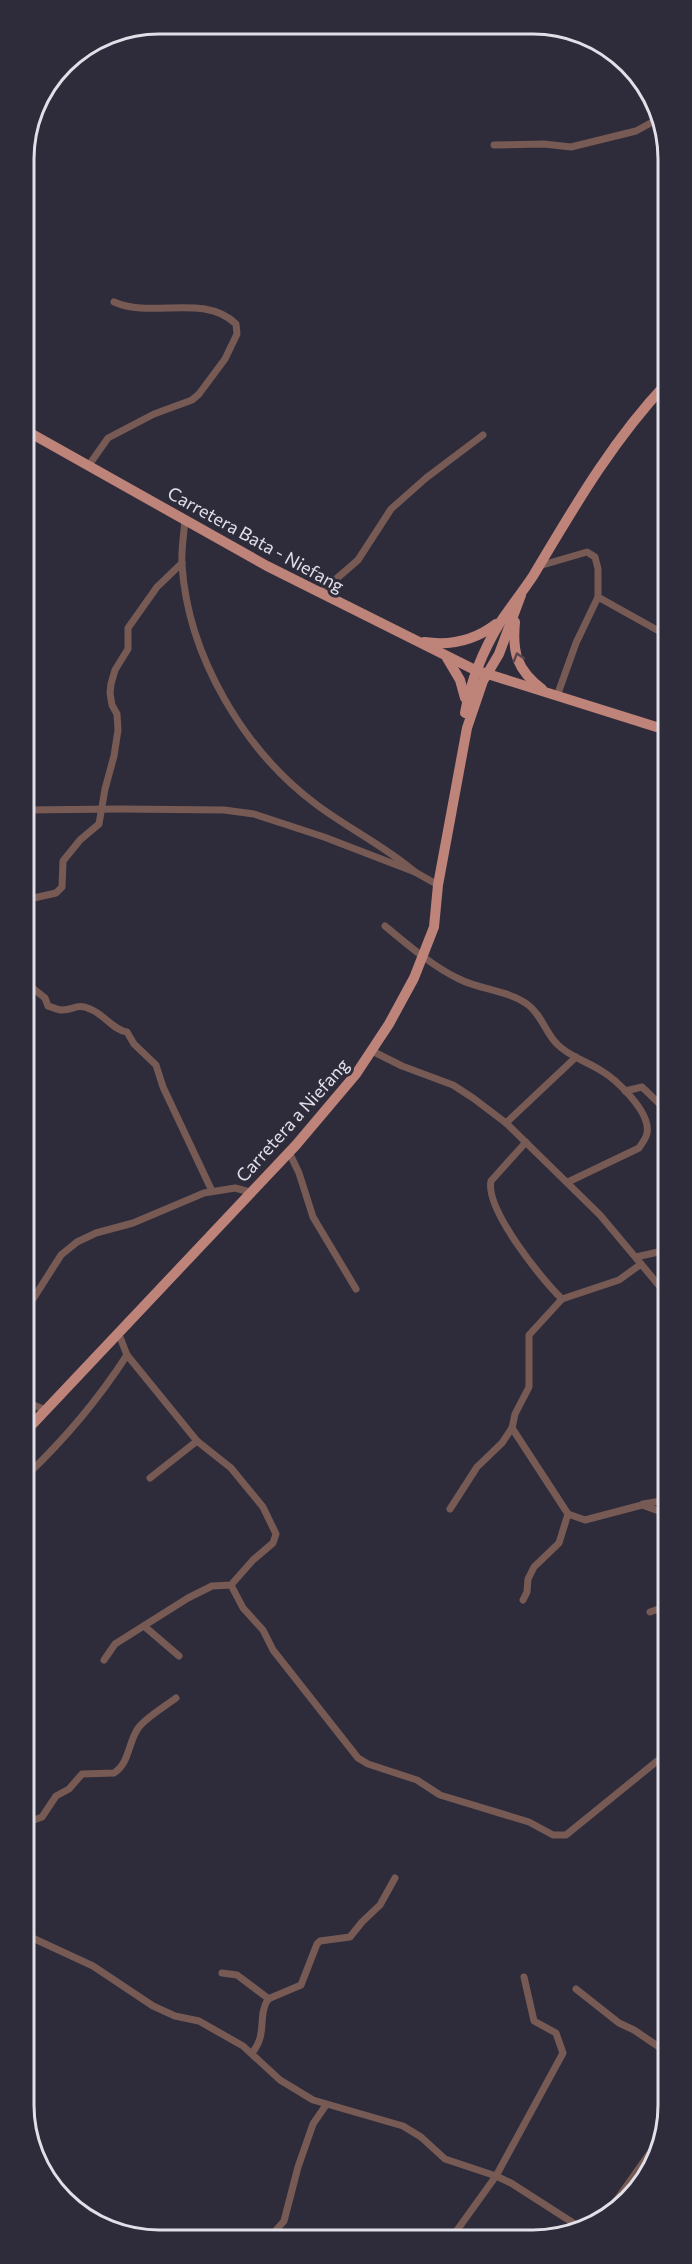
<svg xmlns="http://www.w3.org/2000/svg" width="692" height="2264" viewBox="0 0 692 2264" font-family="Commissioner,sans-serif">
<rect width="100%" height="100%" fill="#2e2c3b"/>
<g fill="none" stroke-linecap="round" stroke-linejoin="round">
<g stroke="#775a54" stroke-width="7">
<path d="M494,145l50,-1 27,3 65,-16 22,-12"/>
<path d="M89,465l19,-27 46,-24 38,-14 7,-6 26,-35 12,-25 -1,-10c-32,-31 -83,-5 -122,-22"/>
<path d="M185,519c-1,15 -4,31 -3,46 6,91 62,186 135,240 32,24 68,41 98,67"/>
<path d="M539,566l48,-14 8,5 3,12v28l-22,46 -19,53"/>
<path d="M320,593l38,-33 33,-51 35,-31 57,-43"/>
<path d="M598,597l68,38"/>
<path d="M25,810l96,-1 103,1 30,4 70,23 91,35 23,13"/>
<path d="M25,900l31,-7 6,-6 1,-26 17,-21 19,-16 6,-35 9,-33 4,-26 -1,-16 -5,-9 -2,-12 1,-9 4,-14 13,-21v-21l29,-41 25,-24"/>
<path d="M385,926c23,19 47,40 74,53 22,11 48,11 68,25 15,11 18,28 30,40 11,12 29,17 43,26 16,9 51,42 47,63 -1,6 -5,10 -8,15l-71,34"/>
<path d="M25,982l20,16 3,8c4,1 10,4 14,4 12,0 15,-7 28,-1 14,5 23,21 37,23l7,12 22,21 7,22 49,104"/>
<path d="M372,1051l30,15 51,19 20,13 33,25 94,92 67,80"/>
<path d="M625,1091l17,-4 25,24"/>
<path d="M506,1123l70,-66"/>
<path d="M526,1142l-35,39c-6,28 51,99 71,118"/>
<path d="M289,1152l10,21 14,44 43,72"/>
<path d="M636,1257l31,-7"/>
<path d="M641,1264l-22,16 -57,19 -33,36v52l-14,27 -3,14 56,86 17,6 57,-15 25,9"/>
<path d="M26,1310l35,-55 16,-13 19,-9 37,-10 71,-30 31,-5 15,4"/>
<path d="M26,1402l20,8"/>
<path d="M26,1476c39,-37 72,-76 101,-121"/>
<path d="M150,1478l47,-37"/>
<path d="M643,1504l24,-4"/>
<path d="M450,1509l27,-42 25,-24 10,-15"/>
<path d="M231,1585l12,23 20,22 10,20 85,108 10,6 49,16 23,15 89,27 24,13h13l101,-82"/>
<path d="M523,1600l4,-8 1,-13 6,-12 25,-24 9,-29"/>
<path d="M650,1612l17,-6"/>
<path d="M144,1626l35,30"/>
<path d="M104,1660l11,-16 73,-46 24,-12 19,-1 22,-25 20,-17 3,-9 -13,-27 -32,-39 -34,-27 -70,-86 -9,-23"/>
<path d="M26,1823l16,-6 14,-21 13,-7 13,-15 32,-1c16,-10 14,-32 25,-46 9,-11 25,-20 37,-29"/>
<path d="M26,1935l67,31 60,40 22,10 24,5 44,25 37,34 33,20 90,26 18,11 24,22 51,17 15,7 67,43"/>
<path d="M222,1973l15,2 32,24"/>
<path d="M576,1989l43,34 15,7 34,23"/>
<path d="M252,2053c16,-19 5,-36 16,-54l33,-14 16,-41 3,-3 30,-4 12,-15 18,-17 15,-27"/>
<path d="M611,2208l43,-61"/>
<path d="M455,2233l41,-57 67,-123 -7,-20 -22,-12 -10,-44"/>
<path d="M270,2237l14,-16 14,-54 15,-43 13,-19"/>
</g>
<g stroke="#be8379" stroke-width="10">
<path d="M25,430l242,136 208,104 191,60"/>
<path d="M515,622c-3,31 2,48 27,67"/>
<path d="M424,642c27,4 50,-1 72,-18"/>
<path d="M447,658l13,22 5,18"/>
<path d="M465,713c6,-34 18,-63 36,-92 11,-16 22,-30 32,-45 40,-67 79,-135 133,-192"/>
<path d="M26,1431l270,-286 60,-71 33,-50 25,-46 20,-51 4,-42 29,-157 16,-47 16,-27 22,-59"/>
</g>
</g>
<defs><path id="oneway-chevron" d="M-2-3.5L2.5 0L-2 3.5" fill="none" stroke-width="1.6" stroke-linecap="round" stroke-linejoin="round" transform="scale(1.5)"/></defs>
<use stroke="#59464e" href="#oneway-chevron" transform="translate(518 657) rotate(-107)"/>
<g text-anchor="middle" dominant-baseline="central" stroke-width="6" stroke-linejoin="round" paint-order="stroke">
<g font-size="18" fill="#e1e0e9" stroke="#2e2c3b">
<text transform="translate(256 539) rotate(29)">Carretera Bata - Niefang</text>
<text transform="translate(292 1120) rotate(-48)">Carretera a Niefang</text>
</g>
</g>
<path d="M0 0H692V2264H0ZM159 34H533A125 125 0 0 1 658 159V2105A125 125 0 0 1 533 2230H159A125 125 0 0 1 34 2105V159A125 125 0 0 1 159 34Z" fill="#2e2c3b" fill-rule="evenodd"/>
<path fill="none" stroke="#e1e0e9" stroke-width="3" d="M159 34H533A125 125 0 0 1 658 159V2105A125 125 0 0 1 533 2230H159A125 125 0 0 1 34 2105V159A125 125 0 0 1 159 34Z"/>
</svg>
